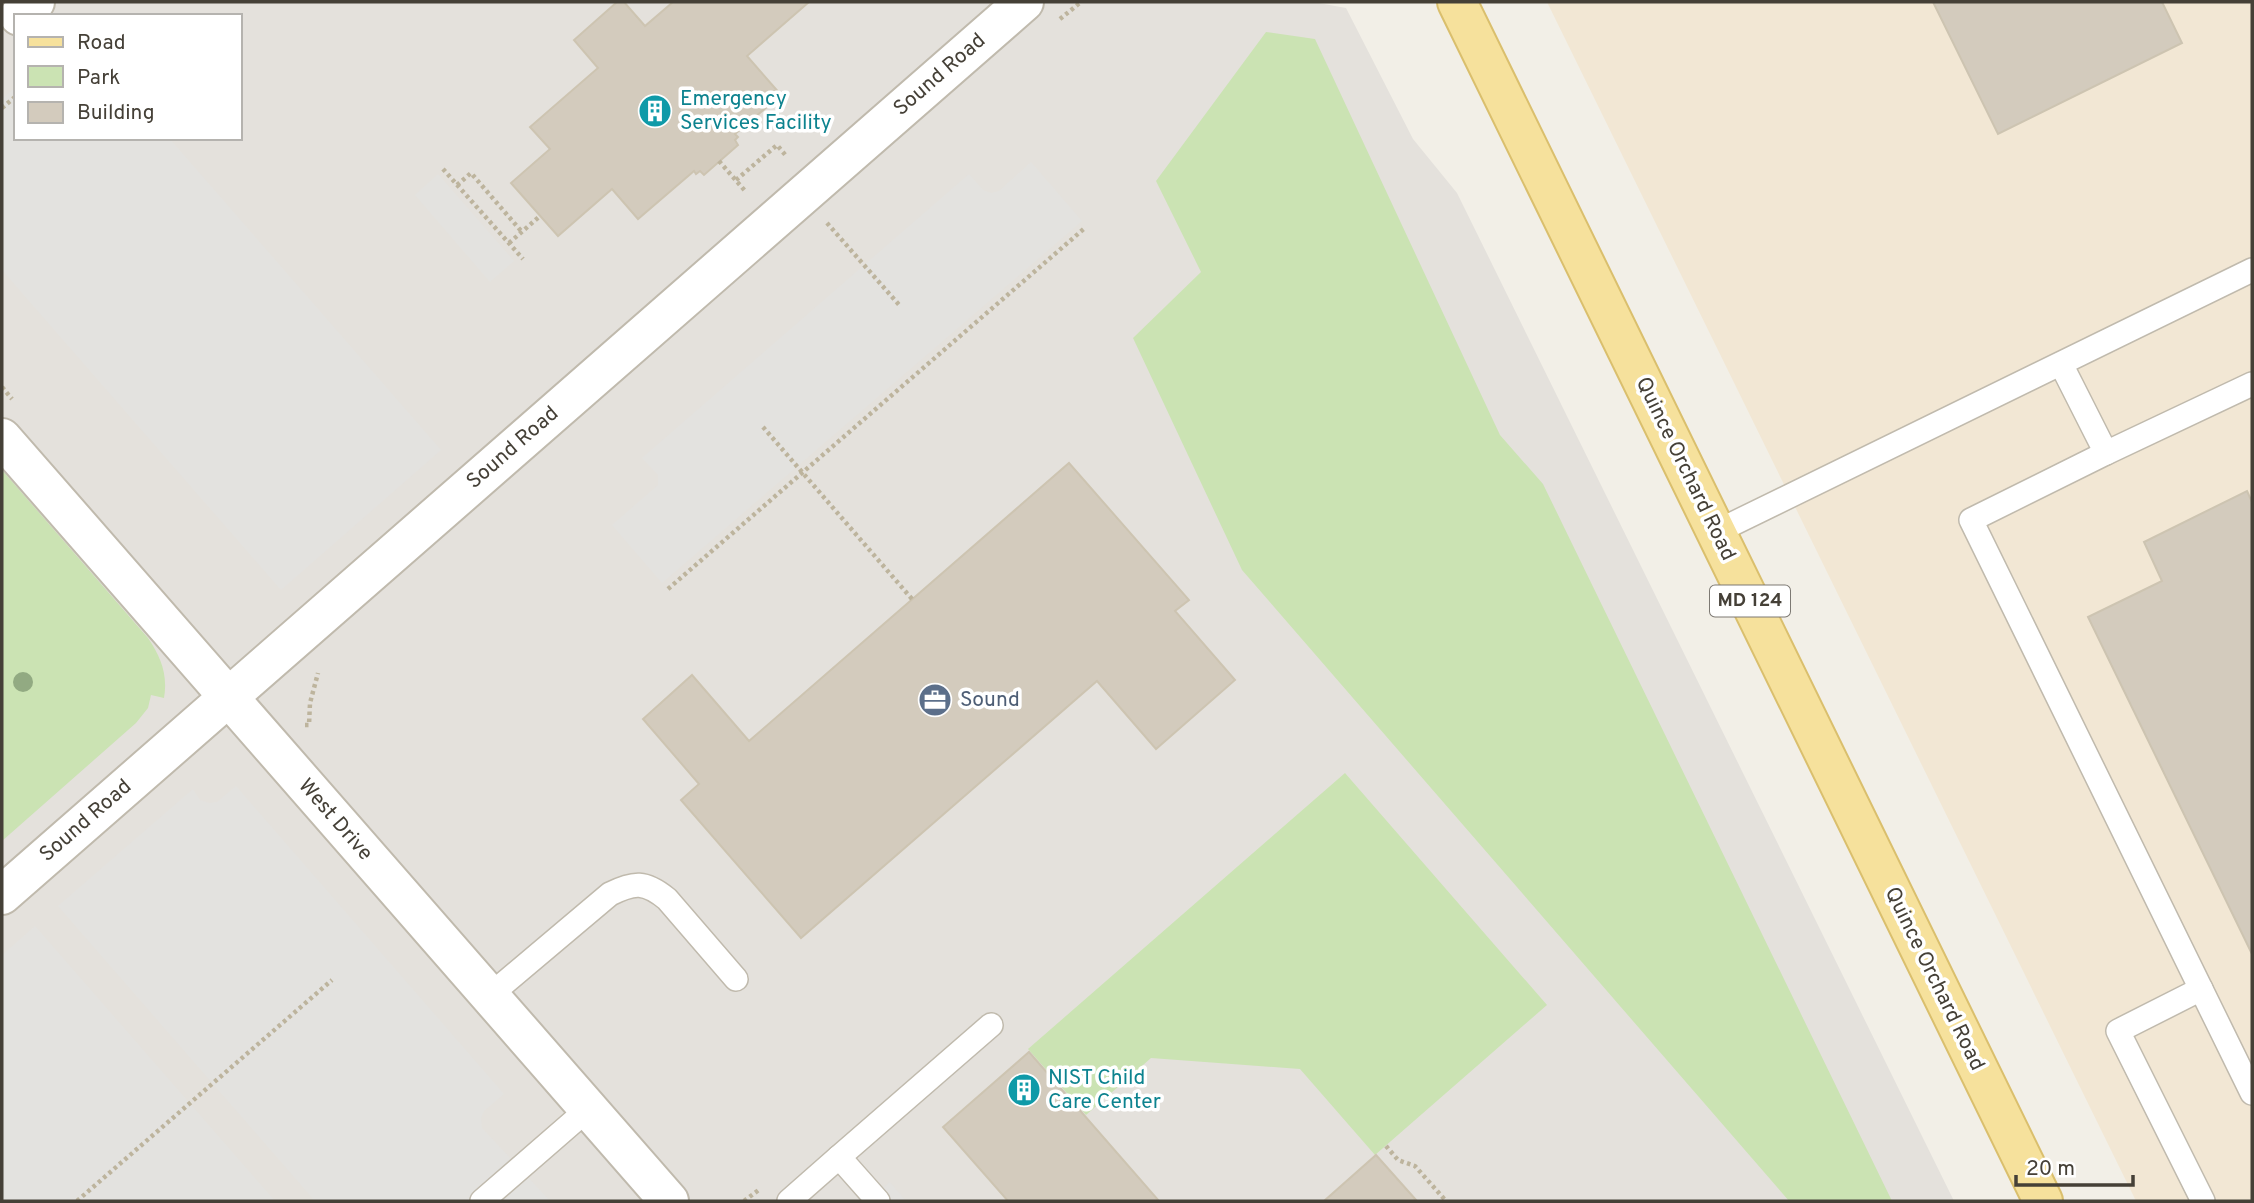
<svg xmlns="http://www.w3.org/2000/svg" width="2254" height="1203" viewBox="0 0 2254 1203" font-family="Overpass,sans-serif">
<rect width="100%" height="100%" fill="#f2efe7"/>
<path fill="#f2e7d4" d="M1547,2h705v1199h-116z"/>
<path fill="#e4e1dc" fill-rule="evenodd" d="M2,2h1311l33,6 67,131 44,54 497,1008h-1952zM16,16h224v122h-224z"/>
<g fill="#cbe3b3">
<path d="M1266,32l49,7 185,396 43,49 349,717h-103l-547,-631 -109,-232 68,-66 -45,-91z"/>
<path d="M2,470l146,168c13,19 20,37 16,60l-13,-3 -3,13 -12,15 -134,118z"/>
<path d="M1345,773l202,232 -172,150 -75,-86 -149,-11 -65,57 -58,-66z"/>
</g>
<g fill="#e3e2df">
<path d="M16,87v51h153l272,312 -160,140 -279,-320v-171z"/>
<path d="M1031,162l51,59 -420,362 -50,-58 46,-40v-10l-16,-17 327,-284 14,16 8,3 8,-2z"/>
<path d="M438,174l76,87 -24,21 -75,-87z"/>
<path d="M236,786l268,308 -20,17 -3,7 1,10 68,73h-235l-257,-295 135,-117 7,11 9,3 8,-1z"/>
<path d="M35,926l240,275h-273v-246z"/>
<path d="M890,1182l16,19h-38z"/>
</g>
<g fill="#d3cbbd" stroke="#cdc4b1" stroke-width="2">
<path d="M617,2h7l21,24 28,-24h136l-62,54 34,39 -46,39 3,3 -3,3 3,5 -34,30 -4,-4 -4,3 -2,-3 -56,48 -26,-30 -54,47 -47,-53 39,-34 -20,-22 68,-59 -24,-28z"/>
<path d="M1933,2h229l20,41 -184,91z"/>
<path d="M1069,463l120,137 -14,11 60,69 -79,69 -59,-68 -296,257 -120,-138 18,-16 -56,-65 49,-44 57,66z"/>
<path d="M2247,491l5,11v452l-164,-337 74,-36 -18,-39z"/>
<path d="M1029,1052l130,149h-151l-65,-74z"/>
<path d="M1376,1155l41,46h-93z"/>
</g>
<g fill="none" stroke-linecap="round" stroke-linejoin="round">
<defs>
<g id="service">
<path d="M2061,364l45,89 -135,67 281,573"/>
<path d="M2106,453l146,-69"/>
<path d="M1716,532l536,-262"/>
<path d="M2201,989l-83,42 85,170"/>
<path d="M489,996l121,-102c24,-12 35,-13 57,5l69,80"/>
<path d="M839,1157l152,-132"/>
<path d="M482,1201l106,-92"/>
<path d="M789,1201l50,-44 39,44"/>
</g>
<g id="minor">
<path d="M19,16l16,-14"/>
<path d="M2,438l667,763"/>
<path d="M2,895l1022,-893"/>
</g>
<path id="primary" d="M1457,2l586,1199"/>
</defs>
<use href="#service" stroke="#c0baad" stroke-width="26"/>
<use href="#minor" stroke="#c0baad" stroke-width="42"/>
<use href="#primary" stroke="#dabf6d" stroke-width="42"/>
<g stroke="#bdb49d" stroke-width="4.5" stroke-dasharray="3.5 3.5" stroke-linecap="butt">
<path d="M1060,19l21,-17"/>
<path d="M2,108l14,-12"/>
<path d="M719,161l27,31"/>
<path d="M443,169l80,90"/>
<path d="M736,180l41,-35 10,12"/>
<path d="M457,185l14,-12 51,59"/>
<path d="M827,223l74,84"/>
<path d="M509,243l31,-27"/>
<path d="M2,387l10,12"/>
<path d="M763,427l149,172"/>
<path d="M668,589l418,-362"/>
<path d="M305,725h4l1,-22 8,-30"/>
<path d="M1386,1146l12,14 17,6 31,35"/>
<path d="M77,1201l255,-221"/>
<path d="M744,1201l16,-12"/>
</g>
<use href="#service" stroke="#fff" stroke-width="23"/>
<use href="#minor" stroke="#fff" stroke-width="38"/>
<use href="#primary" stroke="#f6e19c" stroke-width="38"/>
</g>
<circle fill="#92aa82" cx="23" cy="682" r="10"/>
<defs>
<symbol id="building-disc" viewBox="-11 -11 22 22"><circle r="9.5" fill="#0f9aa8" stroke="#fff"/><path d="M-4-6H4V6H1V3H-1V6H-4ZM-2.5-4.3h1.7v1.8h-1.7ZM.8-4.3h1.7v1.8H.8ZM-2.5-1h1.7V.8h-1.7ZM.8-1h1.7V.8H.8Z" fill="#fff"/></symbol>
<symbol id="office-disc" viewBox="-11 -11 22 22"><circle r="9.5" fill="#5c6f8a" stroke="#fff"/><path d="M-6-3h4V-5.5h4V-3h4V5H-6ZM-1-4.5V-3h2v-1.5ZM-6 0V1H6V0Z" fill="#fff"/></symbol>
</defs>
<g fill-rule="evenodd">
<use href="#building-disc" x="636" y="92" width="38" height="38"/>
<use href="#office-disc" x="916" y="681" width="38" height="38"/>
<use href="#building-disc" x="1005" y="1071" width="38" height="38"/>
</g>
<g text-anchor="middle" dominant-baseline="central" stroke-width="7" stroke-linejoin="round" paint-order="stroke">
<rect fill="#fff" stroke="#7d7973" stroke-width="2" x="1710" y="585.5" width="80" height="31" rx="5"/>
<g font-size="19" font-weight="bold" fill="#454037">
<text x="1750" y="601">MD 124</text>
</g>
<g font-size="21" fill="#454037" stroke="#fff">
<text transform="translate(940 75) rotate(-41)">Sound Road</text>
<text transform="translate(513 448) rotate(-41)">Sound Road</text>
<text transform="translate(1685 469) rotate(64)">Quince Orchard Road</text>
<text transform="translate(335 820) rotate(49)">West Drive</text>
<text transform="translate(86 821) rotate(-41)">Sound Road</text>
<text transform="translate(1934 979) rotate(64)">Quince Orchard Road</text>
</g>
<g font-size="21" fill="#0d838f" stroke="#fff" text-anchor="start">
<text x="680" y="99">Emergency<tspan x="680" dy="24">Services Facility</tspan></text>
<text x="1048" y="1078">NIST Child<tspan x="1048" dy="24">Care Center</tspan></text>
</g>
<g font-size="21" fill="#4e5e75" stroke="#fff" text-anchor="start">
<text x="960" y="700">Sound</text>
</g>
</g>
<rect width="2254" height="1203" fill="none" stroke="#454037" stroke-width="7"/>
<rect x="14" y="14" width="228" height="126" fill="#ffffff" stroke="#b5b3af" stroke-width="2"/>
<rect x="28" y="37" width="35" height="10" fill="#f6e19c" stroke="#b5b3af" stroke-width="2"/>
<text x="77" y="49" font-size="21" fill="#454037">Road</text>
<rect x="28" y="66" width="35" height="21" fill="#cbe3b3" stroke="#b5b3af" stroke-width="2"/>
<text x="77" y="84" font-size="21" fill="#454037">Park</text>
<rect x="28" y="102" width="35" height="21" fill="#d3cbbd" stroke="#b5b3af" stroke-width="2"/>
<text x="77" y="119" font-size="21" fill="#454037">Building</text>
<path d="M2016 1175v10h117v-10" fill="none" stroke="#454037" stroke-width="3.5"/>
<text x="2026" y="1175" font-size="21" fill="#454037" stroke="#ffffff" stroke-width="5" paint-order="stroke">20 m</text>
</svg>
